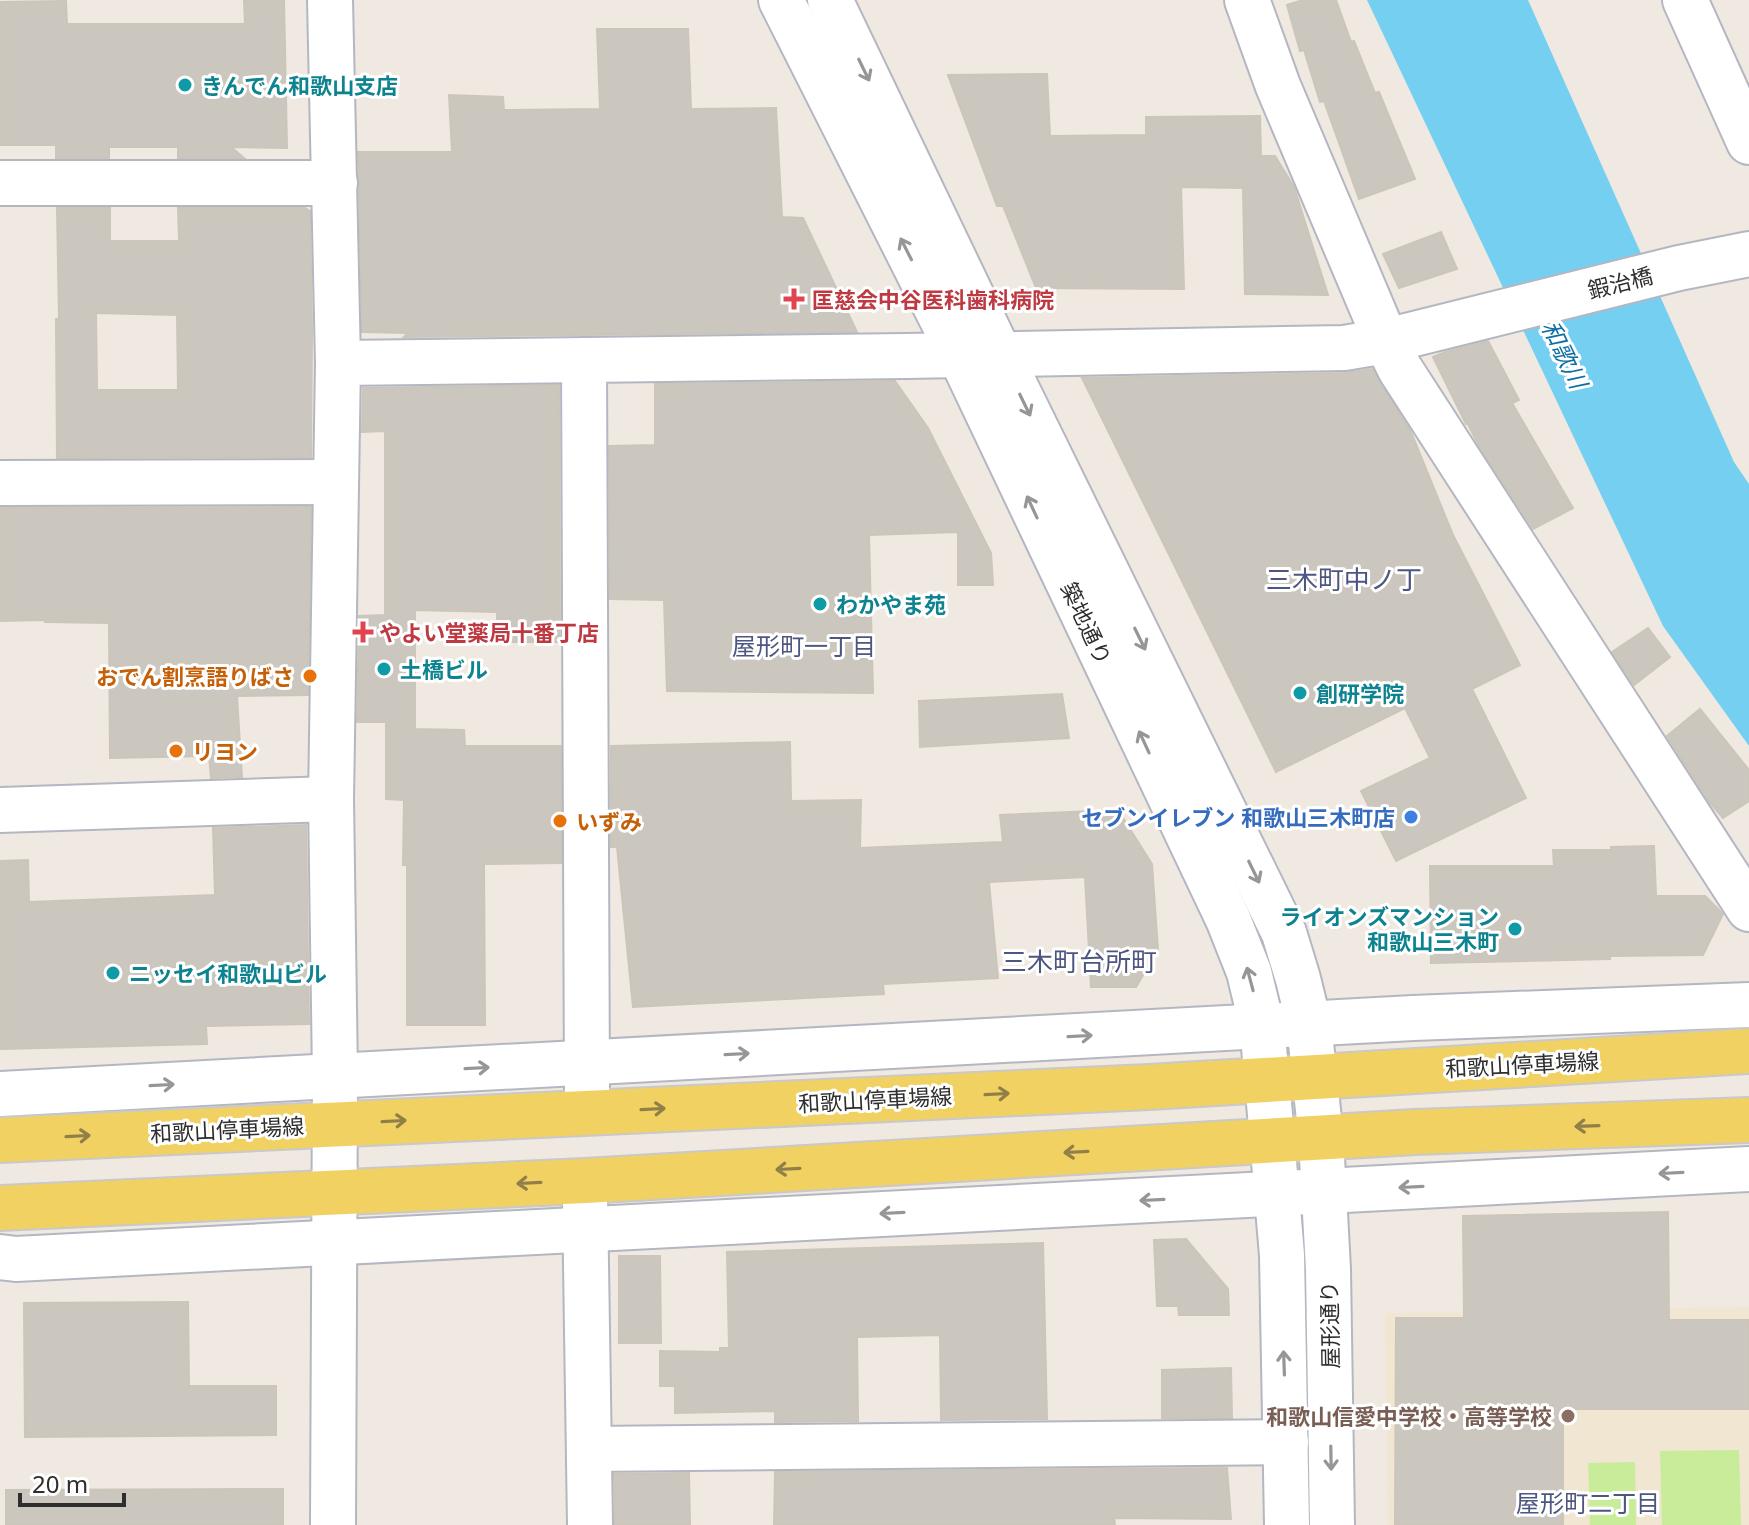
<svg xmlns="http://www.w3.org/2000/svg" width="1749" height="1525" viewBox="0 0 1749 1525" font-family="'Noto Sans','Noto Sans JP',sans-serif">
<rect width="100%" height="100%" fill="#efe9e1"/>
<path fill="#f0e6d1" d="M1749,1307v218h-361l-3,-212z"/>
<g fill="#c9ec9a">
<path d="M1739,1450l2,75h-79l-2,-74z"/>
<path d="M1635,1462l1,63h-46l-2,-62z"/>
</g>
<path fill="#75cff0" d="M1367,0h161l206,462 15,22v262l-86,-120z"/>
<g fill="#cbc7bf" stroke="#cbc5ba" stroke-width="2" fill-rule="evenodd">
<path d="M244,0h40l3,148 -56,-1 13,11h-66v-11h-69v11h-53v-13h-56v-143l66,-1 1,23h178z"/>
<path d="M1303,0h33l15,42 3,-1 21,52 4,-1 36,87 -56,20 -35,-98 -4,1 -16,-52 -4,1 -13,-46z"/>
<path d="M597,29h91l3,80 85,-1 6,109 21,1 54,114 -453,5 4,-4 -46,-1 -4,-180h94l-3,-57 54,2 1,13 96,-1z"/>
<path d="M1047,74l3,62 96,-1v-18l114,-1 1,40h14l19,31 34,108 -83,-1 -2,-106 -62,-1 3,102 -148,-1 -33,-82h-6l-49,-131z"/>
<path d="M57,208h53v33h69l-1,-33h127l5,3 2,120 -1,126 -254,1 -1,-139h3zM96,313l81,2 1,75h-81z"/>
<path d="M1441,232l16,37 -58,19 -16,-34z"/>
<path d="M1488,341l31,59 -7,3 61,105 -40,21 -55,-85 -10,-20h-2l-33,-67 12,-5z"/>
<path d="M1372,369l39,63 42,103 67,130 -48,24 54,109 -130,63 -35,-70 69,-33 -25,-50 -129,64 -194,-394 262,-5z"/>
<path d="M895,381l33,47 63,125 2,32h-35v-53l-89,3 4,158 -206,-2 -3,-91 -54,-1 -1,-153 46,-1v-61z"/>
<path d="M559,385l1,257h-63v-30l-82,-2v119l49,1 1,16h96v117l-77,1 1,161h-78v-160h-4l1,-65 -18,-1v-77h-29l2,-106 26,-1v-184l-23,1 1,-44z"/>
<path d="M311,507l-3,188 -71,1 5,81 -31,1 -2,-22 -99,2 -1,-135 -64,-1v-2l-45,1v-113z"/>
<path d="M1648,628l22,29 -36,28 -22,-33z"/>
<path d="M1062,694l7,44 -149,9 -1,-46z"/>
<path d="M1700,709l49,61v31l-26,17 -13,-15 -43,-67z"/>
<path d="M790,742l1,59 70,-1 -1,48 143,-6 -3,-27 118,-5 34,54 6,86 -22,37h-45l-6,-110 -96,5 9,96 -115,6 1,10 -251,13 -16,-160h-6v-101z"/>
<path d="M306,825l3,199 -103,2 1,18 -207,5v-188l28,-1 1,42 186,-7 -2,-67z"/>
<path d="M1654,846l2,50h49l18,18 -20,41 -93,1v3l-179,4 -1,-97h124l-1,-16h58v-3z"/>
<path d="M1668,1212l1,108h80v89h-186v116h-168l1,-207h68l-1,-102z"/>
<path d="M1186,1239l42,50 1,26h-50l-1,-9h-21l-3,-66z"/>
<path d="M1043,1243l4,176 -106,1 -1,-85 -83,2 1,84 -83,1v-11l-100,2v-27h-15v-35l60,1v-4h9l-2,-96z"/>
<path d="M619,1256h41l1,87h-42z"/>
<path d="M188,1302l1,84h87v49l-251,2 -1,-134z"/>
<path d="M1231,1368l1,50h-70v-48z"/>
<path d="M1227,1468l4,51 -117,-1 1,7h-341l1,-53z"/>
<path d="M689,1473l1,52h-75l-1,-51z"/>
<path d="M283,1489v36h-277v-35z"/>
</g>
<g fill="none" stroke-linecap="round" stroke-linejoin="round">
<defs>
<g id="minor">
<path d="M330,0l8,363 -7,436 4,277 -2,449"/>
<path d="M781,0l179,355 268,564 21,53 13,54 5,54 15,175 5,270"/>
<path d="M830,0l170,355 284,578 14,46 11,45 12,115 7,130 4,256"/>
<path d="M1247,0l31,86 108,255 14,28 349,540"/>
<path d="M1685,0l64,142"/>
<path d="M0,183h335"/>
<path d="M584,360l3,730"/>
<path d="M338,363l568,-7 438,-8 42,-7 293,-73 70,-14"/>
<path d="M0,483l336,-1"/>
<path d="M0,810l331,-11"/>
<path d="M0,1094l1413,-76 336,-13"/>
<path d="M585,1199l5,326"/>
<path d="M0,1257l16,2 1733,-90"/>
<path d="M590,1449l696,-7"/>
</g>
<g id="major">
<path d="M0,1140l1149,-53 600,-36"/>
<path d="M0,1208l585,-27 830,-49 334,-12"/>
</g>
</defs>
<use href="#minor" stroke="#b4b7c1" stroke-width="48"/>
<use href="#major" stroke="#c9c9c9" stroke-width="48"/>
<use href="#minor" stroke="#fff" stroke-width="44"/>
<use href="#major" stroke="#f2d163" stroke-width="44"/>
</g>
<defs><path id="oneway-shaft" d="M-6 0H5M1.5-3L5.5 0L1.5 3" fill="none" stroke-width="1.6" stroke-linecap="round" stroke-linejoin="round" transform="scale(2)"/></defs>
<g stroke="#969696">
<use href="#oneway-shaft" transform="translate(864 70) rotate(64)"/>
<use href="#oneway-shaft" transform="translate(906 249) rotate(-117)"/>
<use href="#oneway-shaft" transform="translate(1025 405) rotate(64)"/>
<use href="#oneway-shaft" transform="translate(1032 507) rotate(-115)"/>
<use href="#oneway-shaft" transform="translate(1140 639) rotate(64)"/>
<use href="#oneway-shaft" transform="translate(1144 742) rotate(-115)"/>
<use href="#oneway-shaft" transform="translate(1254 872) rotate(64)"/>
<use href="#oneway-shaft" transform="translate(1250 979) rotate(-105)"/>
<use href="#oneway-shaft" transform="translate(1080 1036) rotate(-3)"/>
<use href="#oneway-shaft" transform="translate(737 1054) rotate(-3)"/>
<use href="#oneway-shaft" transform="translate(477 1068) rotate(-3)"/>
<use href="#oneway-shaft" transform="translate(162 1085) rotate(-3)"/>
<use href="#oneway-shaft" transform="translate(1671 1173) rotate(177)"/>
<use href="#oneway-shaft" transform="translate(1411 1187) rotate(177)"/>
<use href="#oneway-shaft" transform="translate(1152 1200) rotate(177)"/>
<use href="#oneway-shaft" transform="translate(892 1213) rotate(177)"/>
<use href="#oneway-shaft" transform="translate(1284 1363) rotate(-92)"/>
<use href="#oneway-shaft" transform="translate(1331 1458) rotate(89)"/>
</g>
<g stroke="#908048">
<use href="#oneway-shaft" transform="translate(997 1094) rotate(-3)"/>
<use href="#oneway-shaft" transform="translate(653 1109) rotate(-3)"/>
<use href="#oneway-shaft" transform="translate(394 1121) rotate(-3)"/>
<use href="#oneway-shaft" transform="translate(1587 1126) rotate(178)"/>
<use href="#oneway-shaft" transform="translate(78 1136) rotate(-3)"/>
<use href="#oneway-shaft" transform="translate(1076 1152) rotate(177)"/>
<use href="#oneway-shaft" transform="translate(788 1169) rotate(177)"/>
<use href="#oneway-shaft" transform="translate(529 1183) rotate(177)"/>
</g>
<g fill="#0f9aa8" stroke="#fff" stroke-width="3">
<circle cx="185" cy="85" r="8"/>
<circle cx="820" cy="604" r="8"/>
<circle cx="384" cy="669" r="8"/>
<circle cx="1300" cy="693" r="8"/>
<circle cx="1515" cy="929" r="8"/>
<circle cx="113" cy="973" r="8"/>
</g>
<g fill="#e0444e" stroke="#fff" stroke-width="3">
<path d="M790 287h8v8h8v8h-8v8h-8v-8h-8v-8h8z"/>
<path d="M359 620h8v8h8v8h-8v8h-8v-8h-8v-8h8z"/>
</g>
<g fill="#e8710a" stroke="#fff" stroke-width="3">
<circle cx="310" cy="676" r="8"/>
<circle cx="176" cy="751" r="8"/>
<circle cx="560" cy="821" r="8"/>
</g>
<circle fill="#3f7fe0" stroke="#fff" stroke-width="3" cx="1411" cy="817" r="8"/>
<circle fill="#8d6e63" stroke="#fff" stroke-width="3" cx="1568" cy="1416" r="8"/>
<g text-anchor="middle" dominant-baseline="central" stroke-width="6" stroke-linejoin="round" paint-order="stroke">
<g font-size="22" font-weight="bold" fill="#0d838f" stroke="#fff" text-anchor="start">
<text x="201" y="85">きんでん和歌山支店</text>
<text x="836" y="604">わかやま苑</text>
<text x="400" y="669">土橋ビル</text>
<text x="1316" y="693">創研学院</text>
<text x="1499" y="916" text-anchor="end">ライオンズマンション<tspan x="1499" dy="25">和歌山三木町</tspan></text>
<text x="129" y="973">ニッセイ和歌山ビル</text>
</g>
<g font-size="22" fill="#2e2e2e" stroke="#fff">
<text transform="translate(1620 282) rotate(-14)">鍜治橋</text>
<text transform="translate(1087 623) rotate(65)">築地通り</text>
<text transform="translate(1522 1064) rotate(-3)">和歌山停車場線</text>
<text transform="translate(875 1099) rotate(-3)">和歌山停車場線</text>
<text transform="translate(227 1129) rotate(-3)">和歌山停車場線</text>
<text transform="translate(1329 1325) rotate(-91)">屋形通り</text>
</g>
<g font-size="22" font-weight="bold" fill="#be3a42" stroke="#fff" text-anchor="start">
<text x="812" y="299">匡慈会中谷医科歯科病院</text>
<text x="379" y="632">やよい堂薬局十番丁店</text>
</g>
<g font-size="22" font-weight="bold" fill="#c56008" stroke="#fff" text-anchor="start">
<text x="294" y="676" text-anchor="end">おでん割烹語りばさ</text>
<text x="192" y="751">リヨン</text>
<text x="576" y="821">いずみ</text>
</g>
<g font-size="22" font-weight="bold" fill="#366cbe" stroke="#fff" text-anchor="end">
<text x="1395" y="817">セブンイレブン 和歌山三木町店</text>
</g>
<g font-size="22" font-weight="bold" fill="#785e54" stroke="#fff" text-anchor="end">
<text x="1552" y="1416">和歌山信愛中学校・高等学校</text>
</g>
<g font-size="24" font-style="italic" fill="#0d6fa3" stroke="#fff">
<text transform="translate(1565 354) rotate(64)">和歌川</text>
</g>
<g font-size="24" fill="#4d5680" stroke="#fff">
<text x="804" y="645">屋形町一丁目</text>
<text x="1588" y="1502">屋形町二丁目</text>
</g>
<g font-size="26" fill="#4d5680" stroke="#fff">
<text x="1344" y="579">三木町中ノ丁</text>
<text x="1079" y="961">三木町台所町</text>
</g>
</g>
<path d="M20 1493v12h104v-12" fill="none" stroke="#2e2e2e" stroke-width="4"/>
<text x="32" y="1493" font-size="24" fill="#2e2e2e" stroke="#ffffff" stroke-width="6" paint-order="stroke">20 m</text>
</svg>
